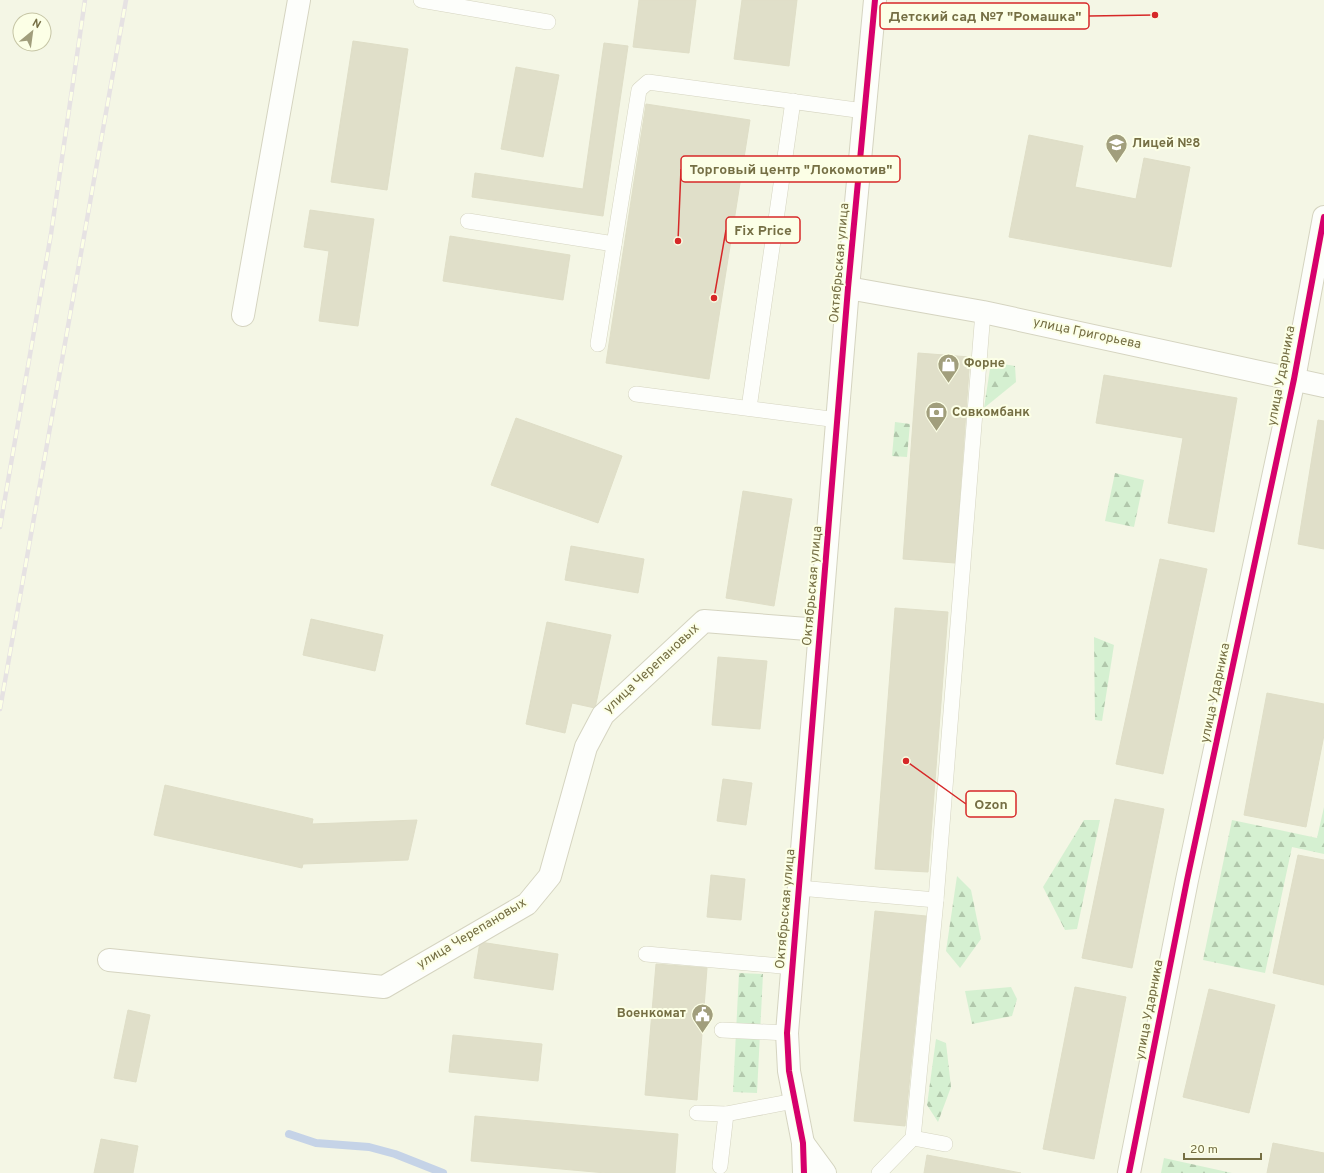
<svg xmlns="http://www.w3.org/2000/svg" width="1324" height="1173" viewBox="0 0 1324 1173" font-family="Overpass,sans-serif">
<defs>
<pattern id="forest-firs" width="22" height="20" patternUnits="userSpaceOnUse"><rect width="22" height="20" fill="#d5f0d1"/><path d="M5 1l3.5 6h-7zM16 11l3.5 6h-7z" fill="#b1c7ab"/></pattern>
</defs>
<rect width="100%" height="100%" fill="#f4f6e5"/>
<g fill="url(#forest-firs)">
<path d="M991,362l24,4 1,16 -32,26z"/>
<path d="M895,422l15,2 -3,33 -15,-1z"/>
<path d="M1115,473l29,7 -10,47 -29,-6z"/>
<path d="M1094,637l20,8 -12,76 -7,-1z"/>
<path d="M1324,807v47l-32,-7 -27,126 -62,-13 29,-140 85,18z"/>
<path d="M1084,820h16l-23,109 -12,1 -22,-43z"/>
<path d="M957,876l14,14 10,49 -21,29 -14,-17z"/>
<path d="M739,973l24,1 -6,119 -24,-1z"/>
<path d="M1011,987l6,12 -5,17 -40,8 -7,-33z"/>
<path d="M936,1039l10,4 5,44 -13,35 -11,-17z"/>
<path d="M1164,1158l68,15h-71z"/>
</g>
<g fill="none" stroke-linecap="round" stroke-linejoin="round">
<path stroke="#c5d3e7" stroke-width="8" d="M289,1134l27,9 53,4 26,7 48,19"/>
</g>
<g fill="#e0dfc9" stroke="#dfdec7">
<path d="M639,0h57l-7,53 -56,-6z"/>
<path d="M742,0h55l-8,66 -55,-7z"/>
<path d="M353,41l55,8 -21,141 -56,-8z"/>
<path d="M604,43l24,3 -25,170 -131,-19 3,-24 108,16z"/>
<path d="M516,67l43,8 -16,82 -42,-8z"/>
<path d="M646,104l104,16 -41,259 -103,-16z"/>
<path d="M1029,135l54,11 -8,41 61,12 8,-41 46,9 -19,100 -162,-30z"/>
<path d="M310,210l64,9 -16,107 -39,-5 10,-70 -25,-4z"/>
<path d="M450,236l120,19 -7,45 -120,-19z"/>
<path d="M918,353l52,4 -15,206 -52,-4z"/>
<path d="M1104,375l133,23 -23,134 -46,-9 15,-85 -87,-15z"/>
<path d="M516,418l106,38 -24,67 -107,-38z"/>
<path d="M1318,420l6,1v128l-26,-5z"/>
<path d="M743,491l49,8 -18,107 -48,-8z"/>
<path d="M571,546l73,13 -6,34 -73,-13z"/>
<path d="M1160,559l47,10 -44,205 -47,-10z"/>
<path d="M895,608l53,4 -20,260 -53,-3z"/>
<path d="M311,619l72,16 -8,36 -72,-16z"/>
<path d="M547,622l64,13 -16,73 -23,-5 -7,30 -39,-9z"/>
<path d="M718,657l49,4 -7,68 -48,-4z"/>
<path d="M1267,693l57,11v31l-18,92 -62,-12z"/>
<path d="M723,779l29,4 -6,42 -29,-4z"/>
<path d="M165,785l148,34 -1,5 105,-4 -9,40 -105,4 -1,4 -148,-33z"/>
<path d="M1115,799l49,10 -32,159 -50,-10z"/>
<path d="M1298,855l26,5v125l-51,-12z"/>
<path d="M711,875l34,4 -4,41 -34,-3z"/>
<path d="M875,911l51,5 -21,210 -51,-5z"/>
<path d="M480,942l78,12 -5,36 -79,-12z"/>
<path d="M656,964l51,4 -10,132 -52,-5z"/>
<path d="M1075,987l51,10 -32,162 -51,-10z"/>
<path d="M1209,989l66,16 -26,108 -66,-16z"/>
<path d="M128,1010l22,5 -14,67 -22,-4z"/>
<path d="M453,1035l89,9 -4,37 -89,-9z"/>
<path d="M475,1116l203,18 -3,39h-69l-135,-12z"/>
<path d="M101,1139l37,7 -5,27h-39z"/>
<path d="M1273,1143l51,10v20h-57z"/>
<path d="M927,1155l94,18h-97z"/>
</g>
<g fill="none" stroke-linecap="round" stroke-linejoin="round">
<defs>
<g id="lane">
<path d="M421,0l127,22"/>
<path d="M468,221l146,23"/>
<path d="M598,344l41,-254 9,-8 216,29"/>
<path d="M636,394l202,26"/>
<path d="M749,408l44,-307"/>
<path d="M799,888l137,12"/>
<path d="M646,954l147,13"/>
<path d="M722,1030l65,3"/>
<path d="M697,1113l29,1"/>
<path d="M913,1138l32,6"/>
<path d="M720,1166l6,-52 68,-13"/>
<path d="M879,1173l34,-35 23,-238 47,-588"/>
</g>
<g id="street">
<path d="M848,288l135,24 341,74"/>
<path d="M243,315l56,-315"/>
<path d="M109,960l275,27 143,-83 23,-28 36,-129 17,-32 101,-94 116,9"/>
<path d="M803,1143l-14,-72 -2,-38 61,-745 27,-288"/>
<path d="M1129,1173l58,-293 107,-501 30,-162"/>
</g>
<g id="secondary">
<path d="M803,1143l22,30"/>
<path d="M803,1143l1,30"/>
</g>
</defs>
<use href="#lane" stroke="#d5d4c0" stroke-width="16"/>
<use href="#street" stroke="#d5d4c0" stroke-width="24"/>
<use href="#secondary" stroke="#d4d4bf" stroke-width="24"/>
<use href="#lane" stroke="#fdfefb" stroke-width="15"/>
<use href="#street" stroke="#fdfefb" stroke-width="22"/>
<use href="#secondary" stroke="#fdfefb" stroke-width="22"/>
<defs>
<g id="rail">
<path d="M0,527l51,-293 34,-234"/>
<path d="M0,709l126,-709"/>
</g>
</defs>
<use href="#rail" stroke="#e6e2e3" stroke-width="4.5"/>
<use href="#rail" stroke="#fcffe6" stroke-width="3" stroke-dasharray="9" stroke-linecap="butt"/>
<defs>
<g id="cycleway">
<path d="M804,1173l-1,-30 -14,-72 -2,-38 61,-745 27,-288"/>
<path d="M1129,1173l58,-293 107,-501 30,-162"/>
</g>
</defs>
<use href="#cycleway" stroke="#fcffe6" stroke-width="8"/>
<use href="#cycleway" stroke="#d6006c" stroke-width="6"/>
</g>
<defs>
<symbol id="school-pin" viewBox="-11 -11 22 30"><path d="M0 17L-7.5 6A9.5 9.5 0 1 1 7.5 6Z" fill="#a19e7c" stroke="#fcffe6"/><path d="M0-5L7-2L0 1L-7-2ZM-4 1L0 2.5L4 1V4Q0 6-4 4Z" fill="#fff"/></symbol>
<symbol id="shop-pin" viewBox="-11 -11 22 30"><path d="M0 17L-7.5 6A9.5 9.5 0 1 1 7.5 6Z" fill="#a19e7c" stroke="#fcffe6"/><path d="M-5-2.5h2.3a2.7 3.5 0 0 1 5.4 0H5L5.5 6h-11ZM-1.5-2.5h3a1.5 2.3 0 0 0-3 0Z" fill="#fff"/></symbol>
<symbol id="bank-pin" viewBox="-11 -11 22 30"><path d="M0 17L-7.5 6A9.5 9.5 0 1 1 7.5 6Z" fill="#a19e7c" stroke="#fcffe6"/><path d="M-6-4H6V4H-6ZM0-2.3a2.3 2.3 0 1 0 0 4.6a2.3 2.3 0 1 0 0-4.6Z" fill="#fff"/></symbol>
<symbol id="civic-pin" viewBox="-11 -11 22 30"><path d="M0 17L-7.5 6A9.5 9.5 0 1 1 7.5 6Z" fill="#a19e7c" stroke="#fcffe6"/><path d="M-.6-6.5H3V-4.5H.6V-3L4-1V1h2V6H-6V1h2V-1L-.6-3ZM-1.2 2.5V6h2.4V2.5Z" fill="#fff"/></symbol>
</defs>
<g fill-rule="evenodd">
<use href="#school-pin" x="1104" y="132" width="25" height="34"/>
<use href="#shop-pin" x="936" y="352" width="25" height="34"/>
<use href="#bank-pin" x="924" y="400" width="25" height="34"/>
<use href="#civic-pin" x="690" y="1002" width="25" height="34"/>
</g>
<g text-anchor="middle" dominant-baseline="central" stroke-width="4" stroke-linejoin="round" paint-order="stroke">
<g font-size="13" font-weight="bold" fill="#756f44" stroke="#fcffe6" text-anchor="start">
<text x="1132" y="144">Лицей №8</text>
<text x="964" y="364">Форне</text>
<text x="952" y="413">Совкомбанк</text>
<text x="686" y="1014" text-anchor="end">Военкомат</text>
</g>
<g font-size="13" fill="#756f44" stroke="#fcffe6">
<text transform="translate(840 263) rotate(-85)">Октябрьская улица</text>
<text transform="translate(1087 334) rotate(12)">улица Григорьева</text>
<text transform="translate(1282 376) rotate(-79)">улица Ударника</text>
<text transform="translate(813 586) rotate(-85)">Октябрьская улица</text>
<text transform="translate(652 669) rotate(-43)">улица Черепановых</text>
<text transform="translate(1216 693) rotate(-78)">улица Ударника</text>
<text transform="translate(786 909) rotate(-85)">Октябрьская улица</text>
<text transform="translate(472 934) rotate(-31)">улица Черепановых</text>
<text transform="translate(1150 1010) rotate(-79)">улица Ударника</text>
</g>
</g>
<path fill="none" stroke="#d62828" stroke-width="1.5" d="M1155 15L1089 16M678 241L681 169M714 298L726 230M906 761L966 804"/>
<g fill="#d62828" stroke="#fcffe6" stroke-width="1.5">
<circle cx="1155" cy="15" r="4"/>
<circle cx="678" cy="241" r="4"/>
<circle cx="714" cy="298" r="4"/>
<circle cx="906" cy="761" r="4"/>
</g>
<g fill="#fcffe6" stroke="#d62828" stroke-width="1.5">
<rect x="880" y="3" width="209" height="26" rx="4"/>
<rect x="681" y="156" width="219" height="26" rx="4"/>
<rect x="726" y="217" width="74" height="26" rx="4"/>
<rect x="966" y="791" width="50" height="26" rx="4"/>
</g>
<g font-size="14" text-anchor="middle" font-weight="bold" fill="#756f44">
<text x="985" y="21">Детский сад №7 "Ромашка"</text>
<text x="791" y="174">Торговый центр "Локомотив"</text>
<text x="763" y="235">Fix Price</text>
<text x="991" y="809">Ozon</text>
</g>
<g transform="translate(32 32) rotate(29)"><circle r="19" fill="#fcffe6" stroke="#c6c5a5"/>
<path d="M0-3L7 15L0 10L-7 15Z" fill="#a19e7c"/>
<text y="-6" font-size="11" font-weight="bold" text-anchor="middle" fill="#756f44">N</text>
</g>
<path d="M1184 1153v6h77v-6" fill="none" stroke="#756f44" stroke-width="2"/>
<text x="1190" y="1153" font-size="12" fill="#756f44" stroke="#fcffe6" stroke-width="3" paint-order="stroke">20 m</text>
</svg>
